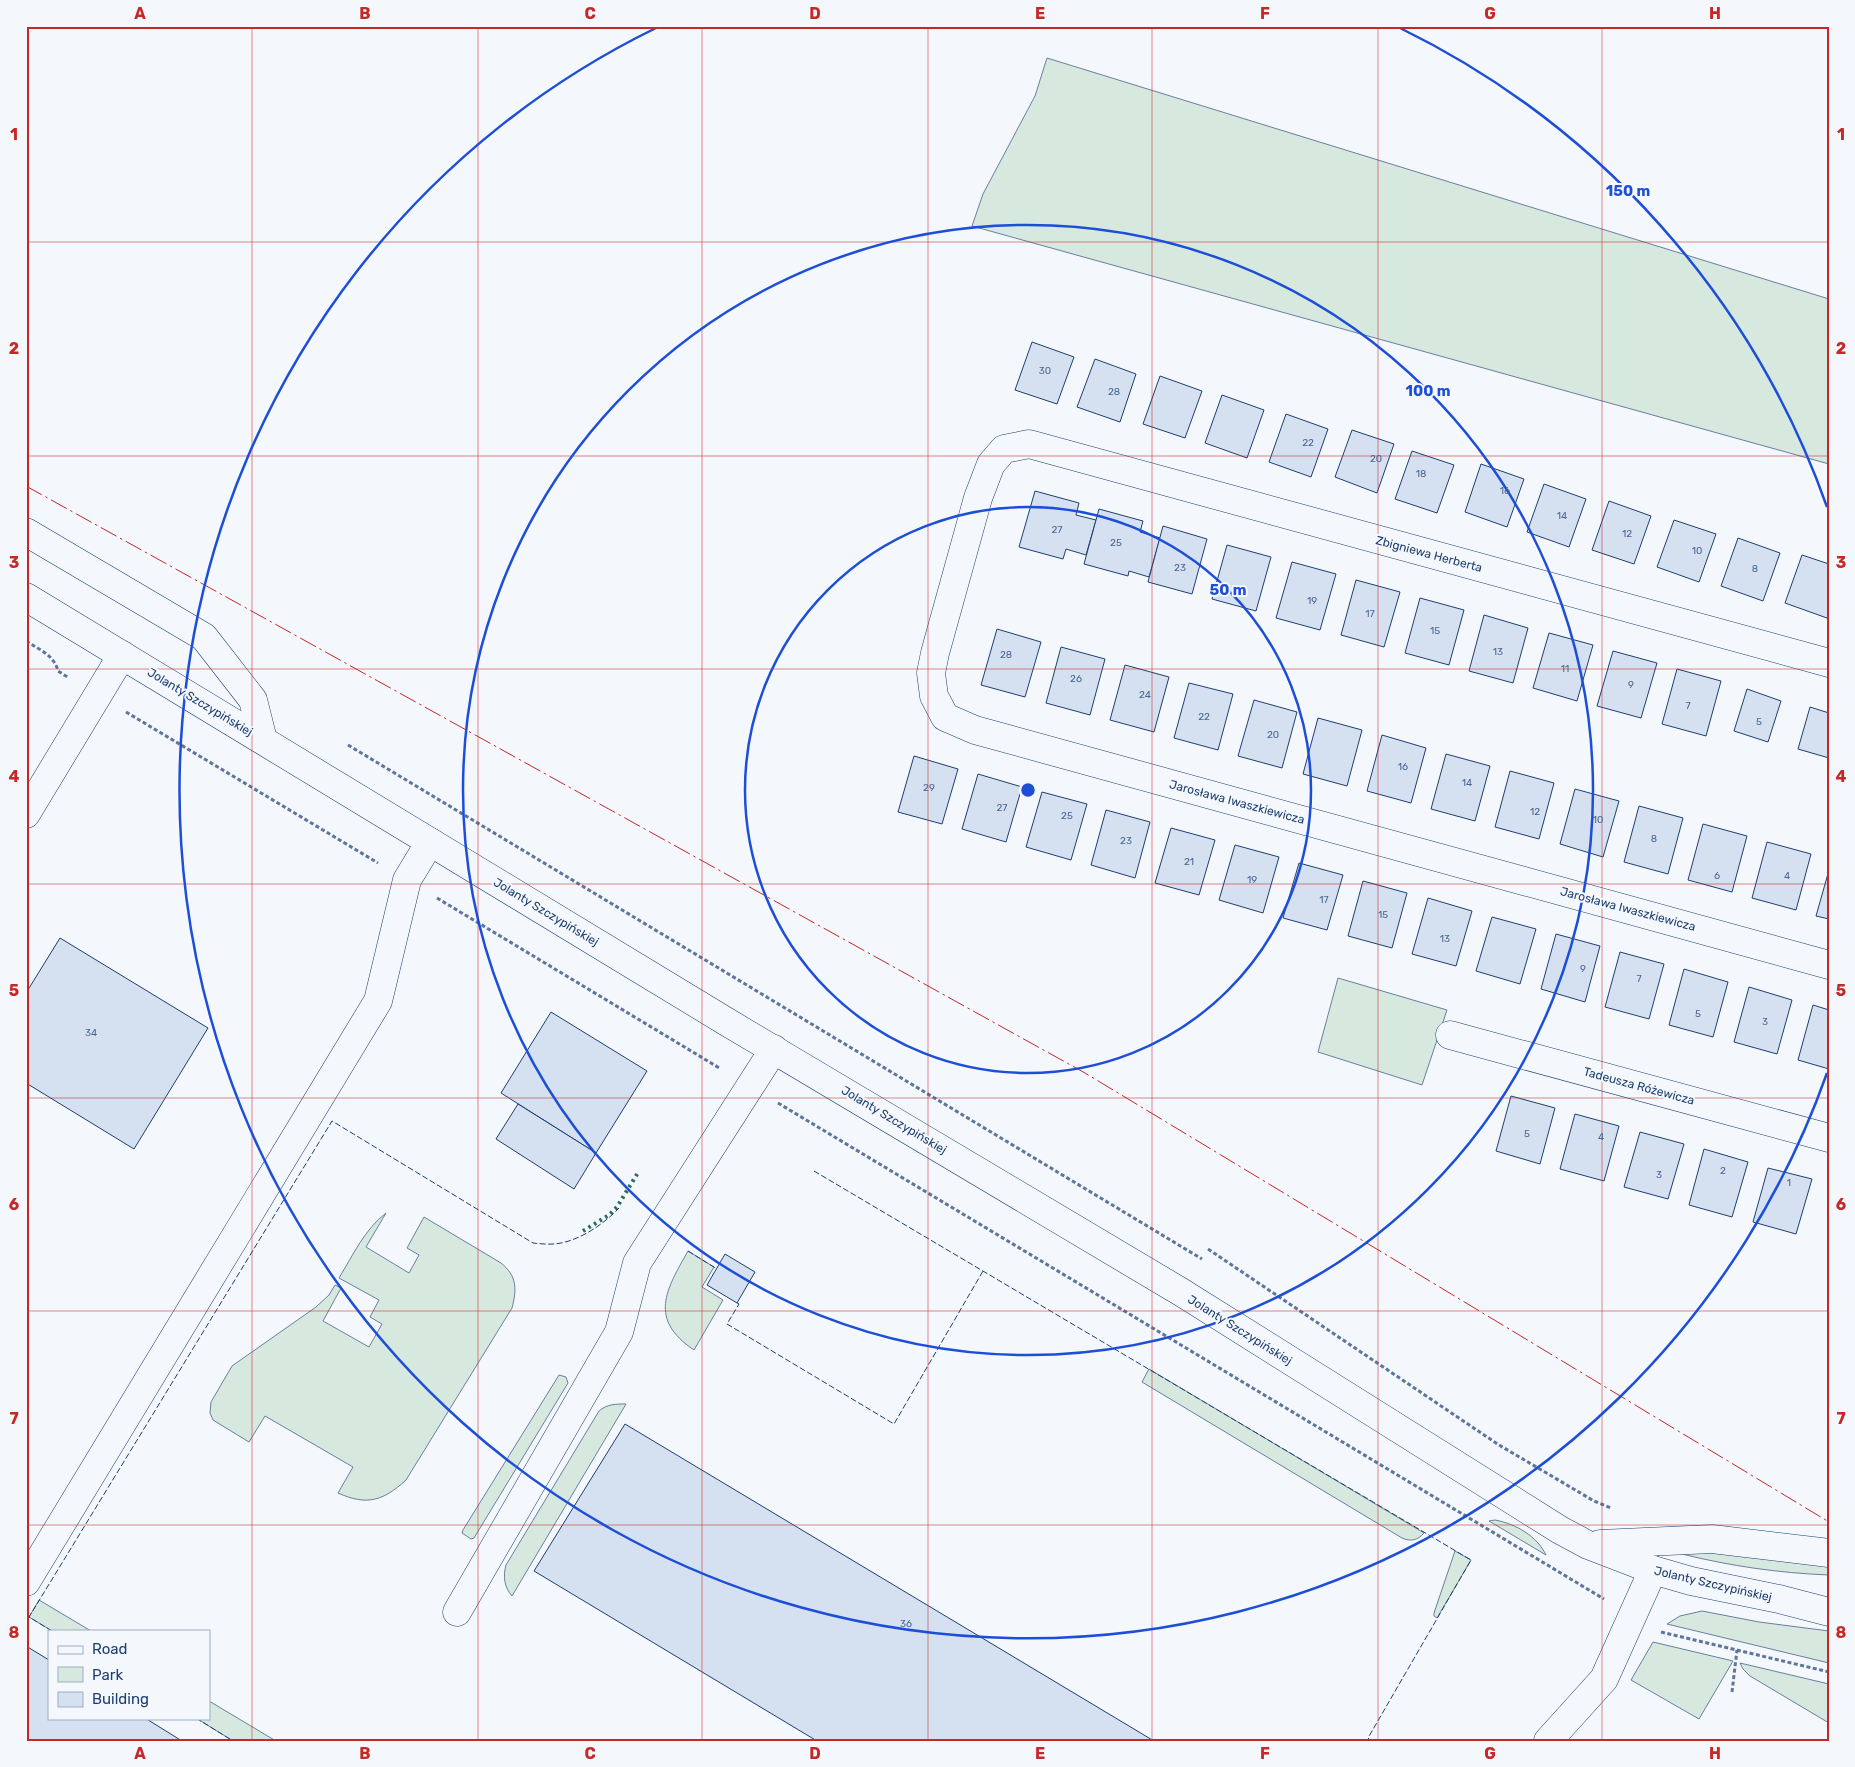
<svg xmlns="http://www.w3.org/2000/svg" width="1855" height="1767" viewBox="0 0 1855 1767" font-family="Rubik,sans-serif">
<rect width="100%" height="100%" fill="#f4f7fb"/>
<g fill="#d7e8df" stroke="#687fa3">
<path d="M1047,58l782,241v165l-857,-238 11,-32 52,-98z"/>
<path d="M1338,978l109,32 -25,75 -104,-33z"/>
<path d="M386,1213l-20,34 43,26 10,-18 -12,-7 17,-31 77,46c16,13 16,26 11,45l-106,172c-23,21 -39,26 -68,13l15,-26 -88,-51 -16,26 -36,-22 -3,-7 1,-11 21,-36 84,-59 13,-12 6,-10 6,3 -18,33 46,26 13,-23 -12,-7 9,-17 -40,-22c14,-23 26,-49 47,-65z"/>
<path d="M688,1251l26,16 -12,20 21,13 -29,50c-46,-31 -28,-60 -6,-99z"/>
<path d="M1149,1369l275,164c-6,7 -13,9 -22,5l-260,-156z"/>
<path d="M559,1375l7,2 2,6 -94,155 -3,1 -9,-6 1,-3z"/>
<path d="M626,1404l-114,192c-8,-9 -9,-20 -6,-31l93,-154c8,-7 17,-7 27,-7z"/>
<path d="M1495,1520c21,4 42,16 51,35l-57,-34z"/>
<path d="M1455,1551l16,9 -34,58 -3,-2v-3z"/>
<path d="M1686,1551l143,10v14c-50,-2 -99,-9 -147,-21z"/>
<path d="M39,1600l52,31h-39l-23,-14z"/>
<path d="M1702,1611l57,11 70,9v32l-162,-39 13,-8z"/>
<path d="M1653,1642l80,19 -34,58 -68,-39z"/>
<path d="M1740,1663l89,21v39l-79,-47 -7,-7z"/>
<path d="M209,1701l67,40h-43l-37,-23h13z"/>
</g>
<g fill="#d5e0f0" stroke="#1d3f73">
<path d="M1032,342l42,15 -17,47 -42,-14z"/>
<path d="M1095,359l41,15 -16,48 -43,-15z"/>
<path d="M1160,376l42,15 -17,47 -42,-14z"/>
<path d="M1222,395l42,15 -17,48 -42,-15z"/>
<path d="M1286,414l42,15 -17,48 -42,-15z"/>
<path d="M1352,430l42,14 -17,49 -42,-16z"/>
<path d="M1412,451l42,14 -17,48 -42,-14z"/>
<path d="M1481,464l43,15 -17,48 -42,-15z"/>
<path d="M1544,484l42,15 -17,48 -42,-15z"/>
<path d="M1035,491l44,12 -3,12 20,5 -10,35 -20,-6 -3,10 -44,-12z"/>
<path d="M1609,501l42,15 -17,48 -42,-14z"/>
<path d="M1099,509l44,12 -3,11 20,6 -11,39 -20,-6 -1,5 -44,-12z"/>
<path d="M1674,520l42,14 -17,48 -42,-15z"/>
<path d="M1163,526l44,13 -15,55 -44,-12z"/>
<path d="M1738,538l42,15 -17,48 -42,-15z"/>
<path d="M1227,545l44,12 -15,54 -44,-12z"/>
<path d="M1802,555l27,9v49l-2,5 -42,-15z"/>
<path d="M1292,562l44,12 -16,56 -44,-12z"/>
<path d="M1356,580l44,12 -16,55 -43,-12z"/>
<path d="M1420,598l44,12 -15,55 -44,-12z"/>
<path d="M1484,615l44,13 -15,55 -44,-12z"/>
<path d="M997,629l44,13 -16,55 -44,-12z"/>
<path d="M1549,633l44,12 -16,56 -44,-13z"/>
<path d="M1061,647l44,12 -15,56 -44,-12z"/>
<path d="M1613,651l44,12 -16,55 -44,-12z"/>
<path d="M1125,665l44,12 -15,55 -44,-12z"/>
<path d="M1677,669l44,12 -15,55 -44,-12z"/>
<path d="M1189,683l44,11 -15,56 -44,-12z"/>
<path d="M1747,689l34,12 -13,41 -34,-11z"/>
<path d="M1254,700l43,12 -15,56 -44,-12z"/>
<path d="M1810,707l19,6v45l-31,-9z"/>
<path d="M1318,718l44,12 -15,56 -44,-12z"/>
<path d="M1382,735l44,13 -15,55 -44,-12z"/>
<path d="M1446,754l44,12 -15,55 -44,-12z"/>
<path d="M914,756l44,13 -16,55 -44,-12z"/>
<path d="M1510,771l44,12 -15,56 -44,-12z"/>
<path d="M978,774l44,13 -16,55 -44,-13z"/>
<path d="M1575,789l44,12 -16,56 -43,-13z"/>
<path d="M1042,792l45,12 -16,56 -45,-13z"/>
<path d="M1639,806l44,12 -15,56 -44,-12z"/>
<path d="M1106,810l44,12 -15,56 -44,-13z"/>
<path d="M1703,824l44,12 -15,56 -44,-12z"/>
<path d="M1171,828l44,12 -16,55 -44,-12z"/>
<path d="M1767,842l44,12 -15,56 -44,-12z"/>
<path d="M1235,845l44,12 -16,56 -44,-13z"/>
<path d="M1299,863l44,12 -16,55 -44,-12z"/>
<path d="M1829,870v49l-13,-3z"/>
<path d="M1363,881l44,12 -15,55 -44,-12z"/>
<path d="M1428,898l44,13 -16,55 -44,-12z"/>
<path d="M1492,917l44,12 -16,55 -44,-13z"/>
<path d="M1556,934l44,12 -15,56 -44,-13z"/>
<path d="M60,938l148,90 -74,121 -108,-66v-90z"/>
<path d="M1620,952l44,12 -15,55 -44,-12z"/>
<path d="M1684,969l44,13 -15,55 -44,-12z"/>
<path d="M1749,987l43,13 -15,54 -43,-12z"/>
<path d="M1813,1005l16,5v59l-31,-9z"/>
<path d="M551,1012l96,59 -51,82 -95,-60z"/>
<path d="M1511,1096l44,12 -15,56 -44,-13z"/>
<path d="M518,1104l78,49 -22,36 -78,-50z"/>
<path d="M1575,1114l44,12 -15,55 -44,-12z"/>
<path d="M1640,1132l44,12 -16,55 -44,-12z"/>
<path d="M1704,1149l44,13 -16,55 -43,-12z"/>
<path d="M1768,1168l44,11 -16,55 -43,-12z"/>
<path d="M725,1254l30,18 -18,31 -30,-18z"/>
<path d="M625,1424l529,317h-337l-283,-170z"/>
<path d="M26,1646l23,14v58h96l37,23h-156z"/>
</g>
<g fill="none" stroke-linecap="round" stroke-linejoin="round">
<defs>
<g id="minor">
<path d="M26,532l178,105 49,63 10,40"/>
<path d="M26,597l701,425 454,270 379,238 28,15 65,25 38,11 88,18 50,13"/>
<path d="M1829,663l-800,-219 -25,5 -13,15 -13,34 -43,155 -4,20 3,23 11,21 30,13 854,235"/>
<path d="M26,814l96,-159"/>
<path d="M1450,1035l379,103"/>
<path d="M1600,1544l112,-5 117,14"/>
<path d="M26,1582l352,-581 29,-121 23,-38"/>
<path d="M457,1612l162,-280 18,-69 137,-214"/>
<path d="M1548,1741l56,-62 49,-109"/>
</g>
</defs>
<use href="#minor" stroke="#1d3f73" stroke-width="29"/>
<g stroke="#5e769c" stroke-width="3" stroke-dasharray="4 2.5" stroke-linecap="butt">
<path d="M26,641c14,9 28,14 32,30l11,7"/>
<path d="M126,712l252,151"/>
<path d="M348,745l854,514"/>
<path d="M437,898l284,171"/>
<path d="M778,1103l826,496"/>
<path d="M1208,1249l291,196 95,56 17,7"/>
<path d="M1661,1632l168,40"/>
<path d="M1732,1692l5,-42"/>
</g>
<use href="#minor" stroke="#f4f7fb" stroke-width="28"/>
<path stroke="#2c6c60" stroke-width="4" stroke-dasharray="2.5 4" stroke-linecap="butt" d="M583,1231l26,-16 8,-8 22,-36"/>
<g stroke="#1d3f73" stroke-width="1" stroke-dasharray="6 2.5" stroke-linecap="butt">
<path d="M814,1171l657,389 -103,178 3,3"/>
<path d="M688,1251l29,18"/>
<path d="M737,1303l2,1 -12,20 167,100 89,-153"/>
<path d="M52,1631l-23,-14 303,-496 201,122c9,1 19,2 28,0 21,-4 44,-20 58,-35"/>
<path d="M196,1718l37,23"/>
</g>
<path stroke="#c62828" stroke-width="1" stroke-dasharray="18 4 2.5 4" stroke-linecap="butt" d="M26,486l1059,587 744,449"/>
</g>
<path fill="none" stroke="#c62828" stroke-width="1" stroke-opacity="0.55" d="M252,26v1715M478,26v1715M702,26v1715M928,26v1715M1152,26v1715M1378,26v1715M1602,26v1715M26,242h1803M26,456h1803M26,669h1803M26,884h1803M26,1098h1803M26,1311h1803M26,1525h1803"/>
<g fill="none" stroke="#1d4ed8" stroke-width="2.5">
<circle cx="1028" cy="790" r="283"/>
<circle cx="1028" cy="790" r="565"/>
<path d="M1827 1073A848 848 0 1 1 656 28M1400 28A848 848 0 0 1 1827 507"/>
</g>
<g text-anchor="middle" dominant-baseline="central" stroke-width="4" stroke-linejoin="round" paint-order="stroke">
<g font-size="10" fill="#4b6792">
<text x="1045" y="371">30</text>
<text x="1114" y="392">28</text>
<text x="1308" y="443">22</text>
<text x="1376" y="459">20</text>
<text x="1421" y="474">18</text>
<text x="1505" y="491">16</text>
<text x="1562" y="516">14</text>
<text x="1057" y="530">27</text>
<text x="1627" y="534">12</text>
<text x="1116" y="543">25</text>
<text x="1697" y="551">10</text>
<text x="1180" y="568">23</text>
<text x="1755" y="569">8</text>
<text x="1312" y="601">19</text>
<text x="1370" y="614">17</text>
<text x="1435" y="631">15</text>
<text x="1498" y="652">13</text>
<text x="1006" y="655">28</text>
<text x="1565" y="669">11</text>
<text x="1076" y="679">26</text>
<text x="1631" y="685">9</text>
<text x="1145" y="695">24</text>
<text x="1688" y="706">7</text>
<text x="1204" y="717">22</text>
<text x="1759" y="722">5</text>
<text x="1273" y="735">20</text>
<text x="1403" y="767">16</text>
<text x="1467" y="783">14</text>
<text x="929" y="788">29</text>
<text x="1002" y="808">27</text>
<text x="1535" y="812">12</text>
<text x="1067" y="816">25</text>
<text x="1598" y="820">10</text>
<text x="1654" y="839">8</text>
<text x="1126" y="841">23</text>
<text x="1189" y="862">21</text>
<text x="1717" y="876">6</text>
<text x="1787" y="876">4</text>
<text x="1252" y="880">19</text>
<text x="1324" y="900">17</text>
<text x="1383" y="915">15</text>
<text x="1445" y="939">13</text>
<text x="1583" y="969">9</text>
<text x="1639" y="979">7</text>
<text x="1698" y="1014">5</text>
<text x="1765" y="1022">3</text>
<text x="91" y="1033">34</text>
<text x="1527" y="1134">5</text>
<text x="1601" y="1137">4</text>
<text x="1723" y="1171">2</text>
<text x="1659" y="1175">3</text>
<text x="1789" y="1183">1</text>
<text x="906" y="1624">36</text>
</g>
<g font-size="12" fill="#1d3f73" stroke="#f4f7fb">
<text transform="translate(1429 554) rotate(15)">Zbigniewa Herberta</text>
<text transform="translate(200 702) rotate(31)">Jolanty Szczypińskiej</text>
<text transform="translate(1237 802) rotate(15)">Jarosława Iwaszkiewicza</text>
<text transform="translate(1628 909) rotate(15)">Jarosława Iwaszkiewicza</text>
<text transform="translate(546 912) rotate(31)">Jolanty Szczypińskiej</text>
<text transform="translate(1639 1086) rotate(15)">Tadeusza Różewicza</text>
<text transform="translate(894 1120) rotate(31)">Jolanty Szczypińskiej</text>
<text transform="translate(1240 1330) rotate(32)">Jolanty Szczypińskiej</text>
<text transform="translate(1713 1584) rotate(13)">Jolanty Szczypińskiej</text>
</g>
</g>
<circle cx="1028" cy="790" r="8" fill="#1d4ed8" stroke="#f4f7fb" stroke-width="2.5"/>
<g font-size="15" text-anchor="middle" font-weight="bold" fill="#1d4ed8" stroke="#f4f7fb" stroke-width="4" stroke-linejoin="round" paint-order="stroke">
<text x="1628" y="196">150 m</text>
<text x="1428" y="396">100 m</text>
<text x="1228" y="595">50 m</text>
</g>
<rect width="1855" height="1767" fill="none" stroke="#f4f7fb" stroke-width="55"/>
<rect x="48" y="1630" width="162" height="90" fill="#f4f7fb" stroke="#9eadc5"/>
<rect x="58" y="1646" width="25" height="8" fill="#f4f7fb" stroke="#9eadc5"/>
<text x="92" y="1654" font-size="15" fill="#1d3f73">Road</text>
<rect x="58" y="1667" width="25" height="15" fill="#d7e8df" stroke="#9eadc5"/>
<text x="92" y="1680" font-size="15" fill="#1d3f73">Park</text>
<rect x="58" y="1692" width="25" height="15" fill="#d5e0f0" stroke="#9eadc5"/>
<text x="92" y="1704" font-size="15" fill="#1d3f73">Building</text>
<rect x="28" y="28" width="1800" height="1712" fill="none" stroke="#c62828" stroke-width="2"/>
<g font-size="16" text-anchor="middle" font-weight="bold" fill="#c62828">
<text x="140" y="19">A</text>
<text x="365" y="19">B</text>
<text x="590" y="19">C</text>
<text x="815" y="19">D</text>
<text x="1040" y="19">E</text>
<text x="1265" y="19">F</text>
<text x="1490" y="19">G</text>
<text x="1715" y="19">H</text>
<text x="14" y="140">1</text>
<text x="1841" y="140">1</text>
<text x="14" y="354">2</text>
<text x="1841" y="354">2</text>
<text x="14" y="568">3</text>
<text x="1841" y="568">3</text>
<text x="14" y="782">4</text>
<text x="1841" y="782">4</text>
<text x="14" y="996">5</text>
<text x="1841" y="996">5</text>
<text x="14" y="1210">6</text>
<text x="1841" y="1210">6</text>
<text x="14" y="1424">7</text>
<text x="1841" y="1424">7</text>
<text x="14" y="1638">8</text>
<text x="1841" y="1638">8</text>
<text x="140" y="1759">A</text>
<text x="365" y="1759">B</text>
<text x="590" y="1759">C</text>
<text x="815" y="1759">D</text>
<text x="1040" y="1759">E</text>
<text x="1265" y="1759">F</text>
<text x="1490" y="1759">G</text>
<text x="1715" y="1759">H</text>
</g>
</svg>
